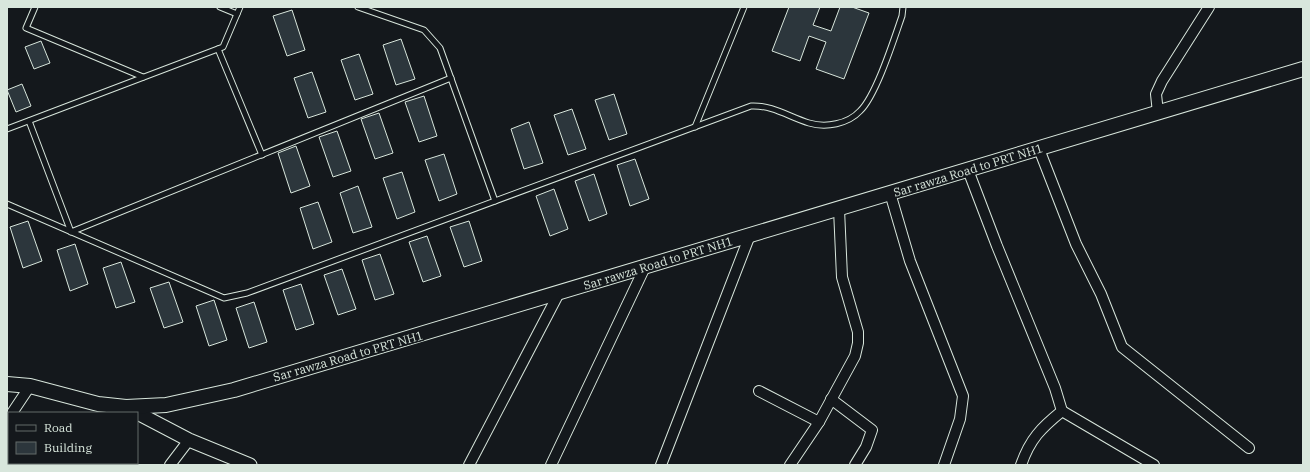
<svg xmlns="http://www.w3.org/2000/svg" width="1310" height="472" viewBox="0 0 1310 472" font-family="'IBM Plex Serif',serif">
<rect width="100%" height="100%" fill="#14181c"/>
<g fill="#2c363c" stroke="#d8e6dc">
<path d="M789,7h31l-7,18 18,6 9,-24h12l17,6 -25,66 -28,-10 10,-27 -17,-6 -9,25 -28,-10z"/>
<path d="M292,10l13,40 -18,6 -14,-40z"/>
<path d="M401,39l14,40 -19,6 -13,-40z"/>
<path d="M41,41l9,22 -16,6 -9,-22z"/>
<path d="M359,54l14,40 -18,6 -14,-40z"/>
<path d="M312,72l14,40 -18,6 -14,-40z"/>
<path d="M22,84l9,22 -15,6 -9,-22z"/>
<path d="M614,94l13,40 -18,6 -14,-40z"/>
<path d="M424,96l13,40 -18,6 -14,-40z"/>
<path d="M572,109l14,40 -18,6 -14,-40z"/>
<path d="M379,113l14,40 -18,6 -14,-40z"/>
<path d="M529,122l14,41 -19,6 -13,-40z"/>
<path d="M337,131l14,40 -18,6 -14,-40z"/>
<path d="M296,146l14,40 -19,7 -13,-40z"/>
<path d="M444,154l13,40 -18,7 -14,-41z"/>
<path d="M635,159l14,40 -19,7 -13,-41z"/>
<path d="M402,172l13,40 -18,7 -14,-41z"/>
<path d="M594,174l13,40 -18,7 -14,-40z"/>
<path d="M358,186l14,41 -19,6 -13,-40z"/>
<path d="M554,189l14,40 -18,7 -14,-40z"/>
<path d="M318,202l14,40 -19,7 -13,-41z"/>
<path d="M28,221l14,40 -19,7 -13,-41z"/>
<path d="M469,221l13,40 -18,6 -14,-40z"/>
<path d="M427,236l14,40 -18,6 -14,-40z"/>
<path d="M75,244l13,40 -18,7 -13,-41z"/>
<path d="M380,254l14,40 -19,6 -13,-40z"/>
<path d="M121,262l14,40 -19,6 -13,-40z"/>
<path d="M342,269l14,40 -18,6 -14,-40z"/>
<path d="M169,282l14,40 -19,6 -14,-40z"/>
<path d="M301,284l13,40 -18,6 -13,-40z"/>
<path d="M214,300l13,40 -18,6 -13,-40z"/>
<path d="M254,302l13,40 -18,6 -13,-40z"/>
</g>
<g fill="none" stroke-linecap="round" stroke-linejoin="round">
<defs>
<g id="service">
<path d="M35,7l-9,21 117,49"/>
<path d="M220,7l17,7"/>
<path d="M358,7l66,23 16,18 55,153"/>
<path d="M218,49l44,106"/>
<path d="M29,121l42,111 380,-154"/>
<path d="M695,127l49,-120"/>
<path d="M7,129l216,-82 17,-40"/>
<path d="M7,204l217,94 23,-5 504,-187c22,-1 38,11 58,17 17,5 39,1 51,-12 16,-15 34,-72 42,-95l1,-9"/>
</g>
<g id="minor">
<path d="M1158,113l-2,-19 6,-13 47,-74"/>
<path d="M1039,149l37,95 25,50 21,53 127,101"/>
<path d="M968,170l29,76 58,142 7,23c-21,17 -32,28 -41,54"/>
<path d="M890,193l20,68 53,135 -3,23 -16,46"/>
<path d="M759,391l60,31"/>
<path d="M831,399l41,31 -6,17 -11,18"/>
<path d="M1062,411l92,54"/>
<path d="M12,413l18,-27"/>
<path d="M57,465l1,-2"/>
<path d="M170,465l19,-25"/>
<path d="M469,465l90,-172"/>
<path d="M551,465l94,-198"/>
<path d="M661,465l89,-230"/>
<path d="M790,465l29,-43 36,-66 3,-13v-11l-16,-55 -3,-68"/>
</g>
<path id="tertiary" d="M126,407l63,33 61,25"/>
<path id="secondary" d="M7,384l23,2 68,18 28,3 40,-2 68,-15 1069,-321"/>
</defs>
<use href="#service" stroke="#d8e6dc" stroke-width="7"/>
<use href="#minor" stroke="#d8e6dc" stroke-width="12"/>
<use href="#tertiary" stroke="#d8e6dc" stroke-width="15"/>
<use href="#secondary" stroke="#d8e6dc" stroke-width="16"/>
<use href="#service" stroke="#14181c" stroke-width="5"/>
<use href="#minor" stroke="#14181c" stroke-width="10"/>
<use href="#tertiary" stroke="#14181c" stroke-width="13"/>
<use href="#secondary" stroke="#14181c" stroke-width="14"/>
</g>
<g text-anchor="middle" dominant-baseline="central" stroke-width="3" stroke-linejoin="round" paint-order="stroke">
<g font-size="12" fill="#d8e6dc" stroke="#14181c">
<text transform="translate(968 170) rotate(-17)">Sar rawza Road to PRT NH1</text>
<text transform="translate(658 263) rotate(-17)">Sar rawza Road to PRT NH1</text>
<text transform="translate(348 356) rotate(-16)">Sar rawza Road to PRT NH1</text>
</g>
</g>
<rect width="1310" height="472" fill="none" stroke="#d8e6dc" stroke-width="16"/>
<rect x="8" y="412" width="130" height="52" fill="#14181c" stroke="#626a69"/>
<rect x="16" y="425" width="20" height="6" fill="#14181c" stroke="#626a69"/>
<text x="44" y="432" font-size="12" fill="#d8e6dc">Road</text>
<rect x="16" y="442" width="20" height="12" fill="#2c363c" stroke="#626a69"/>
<text x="44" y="452" font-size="12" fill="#d8e6dc">Building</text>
</svg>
